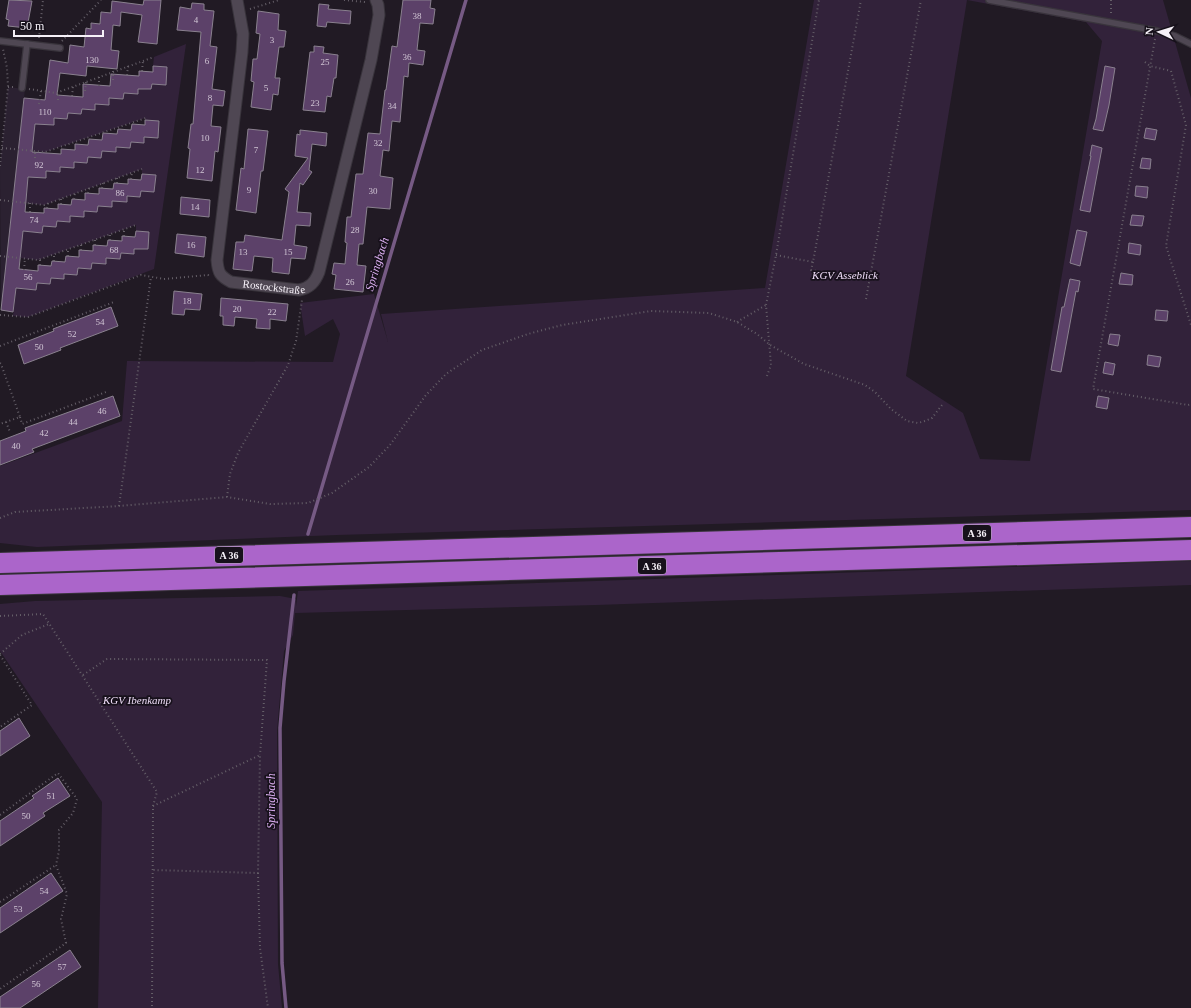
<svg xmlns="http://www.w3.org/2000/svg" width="1191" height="1008" viewBox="0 0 1191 1008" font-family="Georgia,serif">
<rect width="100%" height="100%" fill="#211a24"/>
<path fill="#2b2131" d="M8,87l17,2 -24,226 -1,-149z"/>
<g fill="#32223a" fill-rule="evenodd">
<path d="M814,0h349l28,98v412l-854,25 -300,12 -37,-4v-77l122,-45 5,-60 206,1 7,-28 -7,-15 -28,17 -5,-33 74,-9 14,48 -7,-28 384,-26zM967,0l119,22 16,19 -72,420 -50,-2 -17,-46 -57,-37z"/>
<path d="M186,44l-32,225 -126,48 -15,-1 3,-28 20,2 1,-7 13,1 1,-6 13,1v-5l13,1 1,-7 13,1 1,-6 14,1v-6l14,1 1,-6 13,1v-5h14l1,-17 -13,-1v-6l-98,35 -18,-2 3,-27 19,2 1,-7 13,1 1,-6 13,1v-6l13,1 1,-6 13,1 1,-6 14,1v-6l14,1 1,-6 13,1 1,-6 13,1 2,-17 -14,-1v-5l-98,36 -19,-2 3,-26 18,1v-7l14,1v-5h14v-5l28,-11 14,1v-5l14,1 1,-6 13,1v-6l14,1 1,-17 -14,-1v-2l-100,34 -13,-1 3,-27 19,-6 13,1 1,-6 13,1 1,-5h13v-5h13l1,-6 14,1 1,-6 13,1 1,-5h13l1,-5 14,1 -13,-19 1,-9z"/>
<path d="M1191,561v24l-595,20 -301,8 -2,22 -9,16 -7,80 1,233 4,44h-184l4,-206 -102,-151v-47l35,-3 245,-5 16,3v7l2,-15z"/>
</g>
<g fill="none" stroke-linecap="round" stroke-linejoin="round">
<g stroke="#765a84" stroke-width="3.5">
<path d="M308,534l158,-534"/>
<path d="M286,1008l-4,-45 -2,-235 4,-47 10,-86"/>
</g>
</g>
<g fill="#5c4169" stroke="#8a818f">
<path d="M9,0l23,1 -5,27 -19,-2 1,-6 -3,-1z"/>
<path d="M144,0h17l-4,44 -19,-2 4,-27 -21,-3 -1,14 -7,-1 -2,25 8,1 -2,18 -30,-3 -1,10 -26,-3 -3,22 26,2v-13l27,2 1,-12 28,2v-5l14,1v-6l14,1 -1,18 -14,-1 -1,5h-13v5l-14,-1 -1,6 -14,-1v7l-14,-1v6l-13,-1 -1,5 -13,-1 -1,6 -13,-1v7l-19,-1 -3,28 29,2v-5l14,1v-6l13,1 1,-6 13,1 1,-7 14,1 1,-5 13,1 1,-6 13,1v-5l14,1 -1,17 -14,-1v6l-13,-1 -1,6 -14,-1v5l-14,-1 -1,7 -13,-1 -1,6 -13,-1v6l-14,-1v5l-14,-1v7l-18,-1 -3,35 19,1v-5l14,1v-5l13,1 1,-6 13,1v-7l14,1v-6l14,1 1,-6 14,1v-5l13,1 1,-6 14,1 -2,17 -13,-1 -1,6 -13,-1v6l-15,-1v6l-14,-1 -1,6 -13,-1v6l-14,-1v6l-13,-1 -1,6 -13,-1 -1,7 -19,-2 -4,38 19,2v-6l13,1 1,-5 13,1 1,-6 13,1v-7l14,1v-6l14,1 1,-6 14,1v-5l13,1 1,-6 13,1 -1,17h-14v5l-13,-1 -1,6 -14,-1v6l-14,-1 -1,6 -13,-1 -1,7 -13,-1v5l-13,-1 -1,6 -13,-1 -1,7 -20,-2 -3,24 -12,-2 23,-212 21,2 5,-40 18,3 2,-18 14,2 2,-19 5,1v-6l9,1 1,-12 10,1 1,-12 31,4z"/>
<path d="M403,0h28l-1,8 5,1 -2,15 -13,-1 -3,27 8,1 -2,14 -14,-2 -1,14 -4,-1 -4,46 -8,-1 -3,30 -6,-1 -3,26 13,2 -3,31 -23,-2 -4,37h-4l-2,21 9,1 -3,26 -29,-3 2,-14 -4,-1 2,-11 11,1 2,-21 -2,-1 2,-25h4l5,-43h7l5,-41 12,1 5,-44h1l6,-44 5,1z"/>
<path d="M192,3l12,1v6l10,1 -4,35 7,1 -5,42 13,2 -2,15 -10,-1 -2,21 10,1 -3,25 -3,-1 -3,30 -25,-3 3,-29 -2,-1 3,-24h2l8,-92 -24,-2 3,-23 11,2z"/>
<path d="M319,4l10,1 -1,4 23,2 -1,13 -23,-2 -1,5 -9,-1z"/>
<path d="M258,11l21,3 -1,16 8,1 -2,16h-5l-4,31h5l-2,17 -5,-1 -2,16 -20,-3 3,-25 -3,-1 2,-22h4l3,-25 -4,-1z"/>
<path d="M314,46l10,1 -1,6 15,2 -2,23h-2l-3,19 -4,-1 -2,16 -22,-2 7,-58h4z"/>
<path d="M1105,66l10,2 -6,37 -6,26 -10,-2 3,-10z"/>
<path d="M1146,128l11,2 -2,10 -11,-2z"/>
<path d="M248,129l20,2 -5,40h-2l-5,42 -20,-3 5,-42 3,1z"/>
<path d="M300,130l27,3 -1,13 -14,-2 -3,26 3,2 -9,13 -3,-2 -3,29 14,1 -1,13 -14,-1 -2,20 13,2 -2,12 -14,-1 -2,16 -17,-2 1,-14 -19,-2 -2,15 -19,-2 3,-27h8l1,-7 37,5 7,-48 -4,-3 23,-31 -13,-2 2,-22 3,1z"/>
<path d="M1092,145l10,3 -12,64 -10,-2 11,-54h-1z"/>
<path d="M1142,158l9,1 -1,10 -10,-1z"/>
<path d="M1136,186l12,1 -1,11 -12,-2z"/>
<path d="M181,197l29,3 -1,17 -29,-3z"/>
<path d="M1132,215l12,1 -2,10 -12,-1z"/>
<path d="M1077,230l10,2 -7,34 -10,-3z"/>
<path d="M177,234l29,3 -2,20 -29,-4z"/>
<path d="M1129,243l12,2 -1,10 -12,-2z"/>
<path d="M1121,273l12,2 -1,10 -13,-1z"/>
<path d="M1070,279l10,2 -2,11 -2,-1 -15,81 -10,-2 11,-63h2z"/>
<path d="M174,291l28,3 -2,16 -15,-1 -1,6 -12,-1z"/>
<path d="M221,298l67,6 -2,17 -16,-2v10l-14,-1 1,-9 -22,-2 -1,9 -11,-1v-9h-3z"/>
<path d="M111,307l7,19 -58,22 1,2 -37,14 -6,-19 36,-14 -1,-2z"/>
<path d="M1156,310l12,1 -1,10 -12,-1z"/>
<path d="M1110,334l10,1 -2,11 -10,-2z"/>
<path d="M1148,355l13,2 -2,10 -12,-2z"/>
<path d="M1105,362l10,2 -2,11 -10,-2z"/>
<path d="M113,396l7,20 -88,33 2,3 -34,13v-24l26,-10 -1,-3z"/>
<path d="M1098,396l11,2 -2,11 -11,-2z"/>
<path d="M19,718l11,18 -30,20v-25z"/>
<path d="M58,778l12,18 -27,17 2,3 -45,30v-25l34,-23 -2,-2z"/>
<path d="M51,873l12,18 -63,42v-25z"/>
<path d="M70,950l11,17 -61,41h-20v-11z"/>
</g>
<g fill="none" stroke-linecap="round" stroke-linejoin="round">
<defs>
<g id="lane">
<path d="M989,0l168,31 18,5 16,8"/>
<path d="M0,41l60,7"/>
<path d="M22,88l5,-44"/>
</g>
<g id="street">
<path id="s1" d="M237,0l6,34 -1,18 -25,208c1,13 3,16 14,22l68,8c11,-2 16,-8 20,-18l52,-212 8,-45 -1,-10 -2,-5"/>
</g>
<g id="highway">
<path d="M0,563l1191,-36"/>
<path d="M0,585l1191,-35"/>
</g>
</defs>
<use href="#lane" stroke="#39343c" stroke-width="8"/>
<use href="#street" stroke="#39343c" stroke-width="13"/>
<use href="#highway" stroke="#39343c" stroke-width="22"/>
<g stroke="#655f68" stroke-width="2" stroke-dasharray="1 3" stroke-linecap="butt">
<path d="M344,0l21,2"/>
<path d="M1111,0v14"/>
<path d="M250,9l29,-9"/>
<path d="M39,38l4,-38"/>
<path d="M1155,39l-62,350 95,16 3,-1"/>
<path d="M62,41l39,-41"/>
<path d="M1145,62l5,4 21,5 15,54 -20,121 25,79"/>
<path d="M142,71l1,-10"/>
<path d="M127,75l1,-9"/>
<path d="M113,80v-9"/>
<path d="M99,86v-9"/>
<path d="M8,87h5"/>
<path d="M29,89l27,4 98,-36"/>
<path d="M85,91l1,-9"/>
<path d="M72,96l1,-9"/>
<path d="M58,100v-8"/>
<path d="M39,104l2,-13"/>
<path d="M2,148l43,4 101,-34"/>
<path d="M35,158v-7"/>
<path d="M0,166l8,-79 -1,-19 -4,-19"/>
<path d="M131,179l1,-6"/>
<path d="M117,183v-5"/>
<path d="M102,188l1,-5"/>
<path d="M88,193l1,-5"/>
<path d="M74,199l1,-6"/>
<path d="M0,200l44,5 98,-36"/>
<path d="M61,204v-5"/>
<path d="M47,208l1,-5"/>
<path d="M30,212v-9"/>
<path d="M124,236v-7"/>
<path d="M110,240v-6"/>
<path d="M95,245v-5"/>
<path d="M81,250v-6"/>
<path d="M776,255l37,7 48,-262"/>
<path d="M0,256l38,4 98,-35"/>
<path d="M68,256v-7"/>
<path d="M54,261v-7"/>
<path d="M813,262l-2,8 58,10"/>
<path d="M40,265v-6"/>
<path d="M24,270l1,-11"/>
<path d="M866,299l55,-299"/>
<path d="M0,315l28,2 113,-42 23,4 44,-4 1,1"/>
<path d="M737,322l29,-17"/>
<path d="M0,346l114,-44"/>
<path d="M0,363l1,1 19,53 -20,7"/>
<path d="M767,376l4,-11 -5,-60 10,-50 43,-255"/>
<path d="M20,417l2,7 84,-32"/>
<path d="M6,422l4,10"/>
<path d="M227,497l3,-23 8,-21 50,-88 8,-24 6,-41"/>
<path d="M119,506l32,-229"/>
<path d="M0,518l15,-6 104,-6 108,-9 43,7 38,-1 24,-10 37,-26 21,-22 36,-50 20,-21 36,-24 46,-16 34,-9 89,-14 58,2 28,9 20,12 13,11 34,19 61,21 10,7 16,17 16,12 11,2 7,-2 7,-3 10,-13"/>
<path d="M0,616l43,-2 114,178 -4,14 -1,202"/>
<path d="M0,654l22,-19 27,-11"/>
<path d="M0,655l32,50 -32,22"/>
<path d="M83,675l24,-16 160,1 -7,95"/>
<path d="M153,806l107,-51 -2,118 -105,-3"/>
<path d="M0,815l58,-42 19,26 -4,14 -14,17v21l-3,14 11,29 -6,25 5,24 -66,46"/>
<path d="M258,873l2,75 8,60"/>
<path d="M0,902l56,-37"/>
</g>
<use href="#lane" stroke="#4f4753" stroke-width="5.5"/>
<use href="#street" stroke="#4f4753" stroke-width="11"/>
<use href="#highway" stroke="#ab65ca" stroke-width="20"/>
</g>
<g text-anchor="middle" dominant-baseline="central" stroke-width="3.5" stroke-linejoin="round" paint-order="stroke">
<g font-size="9" fill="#d0c5d4">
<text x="417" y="16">38</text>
<text x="196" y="20">4</text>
<text x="272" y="40">3</text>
<text x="407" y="57">36</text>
<text x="92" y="60">130</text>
<text x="207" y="61">6</text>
<text x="325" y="62">25</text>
<text x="266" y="88">5</text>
<text x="210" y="98">8</text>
<text x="315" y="103">23</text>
<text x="392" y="106">34</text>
<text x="45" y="112">110</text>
<text x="205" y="138">10</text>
<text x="378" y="143">32</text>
<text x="256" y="150">7</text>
<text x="39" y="165">92</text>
<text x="200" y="170">12</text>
<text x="249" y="190">9</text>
<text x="373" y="191">30</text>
<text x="120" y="193">86</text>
<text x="195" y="207">14</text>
<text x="34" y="220">74</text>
<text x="355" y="230">28</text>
<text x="191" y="245">16</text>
<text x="114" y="250">68</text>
<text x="243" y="252">13</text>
<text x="288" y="252">15</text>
<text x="28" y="277">56</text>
<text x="350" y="282">26</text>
<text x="187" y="301">18</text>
<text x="237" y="309">20</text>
<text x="272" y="312">22</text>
<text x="100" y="322">54</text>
<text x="72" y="334">52</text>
<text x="39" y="347">50</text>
<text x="102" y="411">46</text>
<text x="73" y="422">44</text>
<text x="44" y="433">42</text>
<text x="16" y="446">40</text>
<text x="51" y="796">51</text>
<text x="26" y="816">50</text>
<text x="44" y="891">54</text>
<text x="18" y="909">53</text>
<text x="62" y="967">57</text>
<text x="36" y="984">56</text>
</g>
<g fill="#17111b" stroke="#b3aeb6" stroke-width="1">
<rect x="963" y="525" width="28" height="16" rx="3"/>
<rect x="215" y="547" width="28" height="16" rx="3"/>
<rect x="638" y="558" width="28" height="16" rx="3"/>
</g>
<g font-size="10" font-weight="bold" fill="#f6f1f8">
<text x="977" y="533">A 36</text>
<text x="229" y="555">A 36</text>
<text x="652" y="566">A 36</text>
</g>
<g font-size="11" font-style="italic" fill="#efddf8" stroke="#17111b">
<text x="845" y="275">KGV Asseblick</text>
<text x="137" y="700">KGV Ibenkamp</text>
</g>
<g font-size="11" fill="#f6f1f8" stroke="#17111b">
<text stroke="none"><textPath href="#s1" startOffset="333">Rostockstraße</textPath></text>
</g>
<g font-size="12" font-style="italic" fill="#ddb0f3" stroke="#17111b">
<text transform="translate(377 264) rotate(-73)">Springbach</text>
<text transform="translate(271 801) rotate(-90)">Springbach</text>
</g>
</g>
<g transform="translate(1159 32) rotate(274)" stroke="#17111b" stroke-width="3" paint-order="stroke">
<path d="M0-3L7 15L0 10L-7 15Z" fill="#f6f1f8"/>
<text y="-6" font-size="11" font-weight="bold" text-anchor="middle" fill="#f6f1f8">N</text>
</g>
<path d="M14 30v6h89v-6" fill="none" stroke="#f6f1f8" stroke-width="2"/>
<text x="20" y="30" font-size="12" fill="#f6f1f8" stroke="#17111b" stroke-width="3" paint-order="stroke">50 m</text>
</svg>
